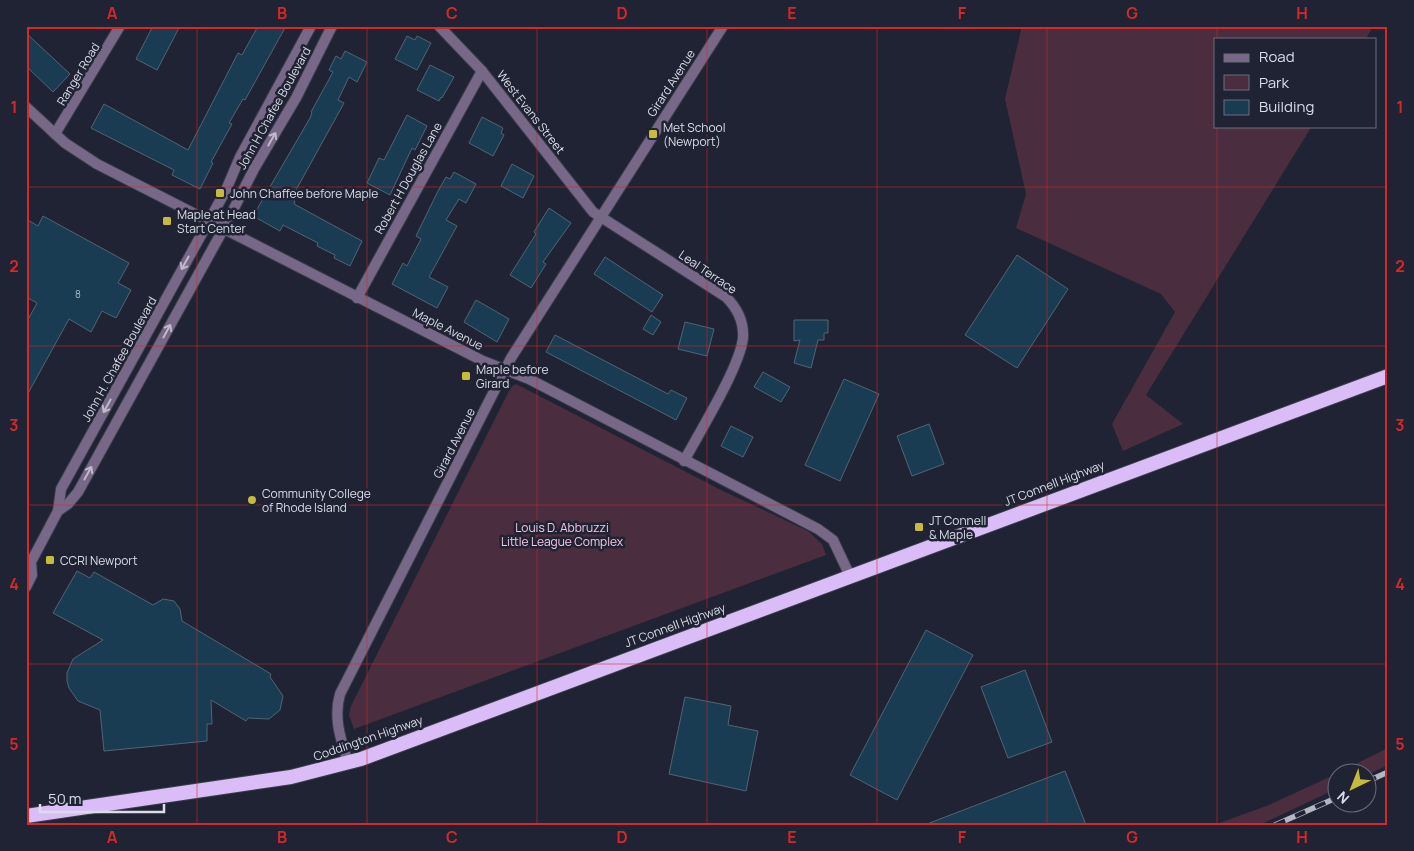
<svg xmlns="http://www.w3.org/2000/svg" width="1414" height="851" viewBox="0 0 1414 851" font-family="Manrope,sans-serif">
<rect width="100%" height="100%" fill="#202333"/>
<g fill="#4a2e3f">
<path d="M1022,26h351l-7,13h-151v87h97l-166,269 37,29 -60,27 -11,-27 63,-112 -14,-18 -145,-66 10,-34 -21,-95z"/>
<path d="M516,384l205,106 87,41 14,13 4,11 -472,174 -5,-14 2,-9 160,-319z"/>
<path d="M1388,748v17l-21,10 -1,-1 -29,-1z"/>
<path d="M1336,774v15l-68,32 -9,4h-45l55,-20z"/>
</g>
<g fill="#1a3c52" stroke="#526471">
<path d="M153,26h27l-23,44 -21,-11z"/>
<path d="M258,26h28l-41,74 -2,-1 -14,24 3,1 -21,38 2,1 -13,26 -28,-14 2,-5 -83,-42 13,-24 84,46 50,-97 4,2z"/>
<path d="M26,33l44,41 -17,18 -27,-26z"/>
<path d="M407,36l8,4 2,-4 14,7 -14,27 -22,-11z"/>
<path d="M345,51l22,11 -10,20 -8,-5 -11,23 6,3 -53,96 4,2 -1,3 68,37 -12,25 -16,-8 1,-3 -18,-9 1,-3 -35,-18 -3,6 -27,-15 57,-98 2,-5 -1,-1 22,-40 -4,-2 7,-14 5,3z"/>
<path d="M430,65l24,12 -12,21 -1,-1 -2,4 -22,-11z"/>
<path d="M407,115l20,11 -12,24 -3,-2 -22,47 -23,-12 12,-25 5,2z"/>
<path d="M482,117l21,11 -2,5 3,2 -11,21 -24,-13z"/>
<path d="M512,164l22,12 -11,22 -22,-12z"/>
<path d="M454,172l22,12 -10,19 -7,-4 -13,21 11,6 -28,51 19,10 -11,21 -45,-24 11,-21 4,3 14,-27 -5,-3 22,-45 8,-14 4,2z"/>
<path d="M549,208l22,15 -28,39 3,2 -15,24 -21,-13 26,-41 -2,-2z"/>
<path d="M43,216l86,47 -11,20 13,7 -15,28 -14,-7 -11,21 -22,-13 -43,78v-74l11,-20 -11,-6v-78l12,7z"/>
<path d="M1017,255l51,34 -51,79 -52,-33z"/>
<path d="M605,257l58,38 -11,17 -58,-38z"/>
<path d="M476,300l33,19 -12,23 -33,-20z"/>
<path d="M651,315l10,7 -8,13 -10,-6z"/>
<path d="M794,320h34v13h-4v7h-6l-7,28 -17,-5 6,-23 -6,1z"/>
<path d="M685,322l29,7 -7,27 -29,-7z"/>
<path d="M555,335l113,59 3,-4 16,8 -11,22 -130,-68z"/>
<path d="M763,372l27,15 -9,15 -27,-15z"/>
<path d="M844,379l35,15 -39,87 -35,-16z"/>
<path d="M929,424l15,40 -32,12 -15,-40z"/>
<path d="M731,426l22,11 -10,20 -22,-11z"/>
<path d="M77,571l13,7 4,-6 59,33 10,-6 11,2 6,8 2,12 89,53 -1,3 13,19 -3,14 -11,9 -21,-1 -2,3 -35,-21 1,24h-5v17l-103,10 -4,-41 -22,-9 -9,-13 -2,-7v-8l6,-14 30,-19 -50,-27z"/>
<path d="M926,630l47,25 -76,145 -47,-25z"/>
<path d="M1025,670l27,72 -44,16 -27,-71z"/>
<path d="M685,697l46,9 -3,19 30,6 -12,60 -77,-17z"/>
<path d="M1065,771l21,54h-159v-1z"/>
</g>
<g fill="none" stroke-linecap="round" stroke-linejoin="round">
<defs>
<g id="minor">
<path d="M439,26l43,45 111,141 133,85c11,11 18,25 17,41 -3,29 -44,95 -59,123"/>
<path d="M55,134l65,-108"/>
<path d="M357,298l125,-227"/>
<path d="M58,511l3,-22 165,-299 14,-33 71,-131"/>
<path d="M26,587l6,-12 -1,-13 27,-51 10,-7 10,-12 146,-264 30,-59 42,-71 36,-72"/>
</g>
<g id="tertiary">
<path d="M26,107l39,36 32,21 386,197 46,18 289,150 15,11 17,36"/>
<path d="M348,763c-7,-23 -15,-45 -8,-69l171,-336 212,-332"/>
</g>
<path id="trunk" d="M26,816l265,-39 70,-18 1027,-383"/>
</defs>
<use href="#minor" stroke="#3a3d4c" stroke-width="12"/>
<use href="#tertiary" stroke="#3a3d4c" stroke-width="12"/>
<use href="#trunk" stroke="#3a3d4c" stroke-width="16"/>
<use href="#minor" stroke="#786887" stroke-width="10"/>
<use href="#tertiary" stroke="#786887" stroke-width="10"/>
<use href="#trunk" stroke="#dabcf6" stroke-width="14"/>
<defs>
<g id="rail">
<path d="M1366,782l22,-10"/>
<path d="M1275,825l61,-27"/>
</g>
</defs>
<use href="#rail" stroke="#b3b6c3" stroke-width="5.5"/>
<use href="#rail" stroke="#202333" stroke-width="4" stroke-dasharray="11" stroke-linecap="butt"/>
</g>
<defs><path id="oneway-shaft" d="M-6 0H5M1.5-3L5.5 0L1.5 3" fill="none" stroke-width="1.6" stroke-linecap="round" stroke-linejoin="round" transform="scale(1.25)"/></defs>
<g stroke="#bdbacb">
<use href="#oneway-shaft" transform="translate(272 139) rotate(-60)"/>
<use href="#oneway-shaft" transform="translate(185 263) rotate(119)"/>
<use href="#oneway-shaft" transform="translate(167 331) rotate(-61)"/>
<use href="#oneway-shaft" transform="translate(107 406) rotate(119)"/>
<use href="#oneway-shaft" transform="translate(88 473) rotate(-61)"/>
</g>
<path fill="none" stroke="#d62828" stroke-width="1" stroke-opacity="0.55" d="M197,26v799M367,26v799M537,26v799M707,26v799M877,26v799M1047,26v799M1217,26v13M1217,126v699M26,187h1362M26,346h1362M26,505h1362M26,664h1362"/>
<g fill="#c7bb3c" stroke="#202333" stroke-width="2">
<rect x="648" y="129" width="10" height="10" rx="2.5"/>
<rect x="215" y="188" width="10" height="10" rx="2.5"/>
<rect x="162" y="216" width="10" height="10" rx="2.5"/>
<rect x="461" y="371" width="10" height="10" rx="2.5"/>
<circle cx="252" cy="500" r="5"/>
<rect x="914" y="522" width="10" height="10" rx="2.5"/>
<rect x="45" y="555" width="10" height="10" rx="2.5"/>
</g>
<g text-anchor="middle" dominant-baseline="central" stroke-width="5" stroke-linejoin="round" paint-order="stroke">
<g font-size="10" fill="#aab5c2">
<text x="78" y="294">8</text>
</g>
<g font-size="12" fill="#dadde8" stroke="#202333">
<text transform="translate(78 74) rotate(-59)">Ranger Road</text>
<text transform="translate(671 83) rotate(-57)">Girard Avenue</text>
<text transform="translate(274 108) rotate(-61)">John H Chafee Boulevard</text>
<text transform="translate(531 112) rotate(52)">West Evans Street</text>
<text transform="translate(408 178) rotate(-61)">Robert H Douglas Lane</text>
<text transform="translate(708 272) rotate(34)">Leal Terrace</text>
<text transform="translate(448 329) rotate(27)">Maple Avenue</text>
<text transform="translate(119 359) rotate(-61)">John H. Chafee Boulevard</text>
<text transform="translate(454 443) rotate(-63)">Girard Avenue</text>
<text transform="translate(1054 483) rotate(-21)">JT Connell Highway</text>
<text transform="translate(675 625) rotate(-20)">JT Connell Highway</text>
<text transform="translate(368 738) rotate(-19)">Coddington Highway</text>
</g>
<g font-size="12" fill="#dadde8" stroke="#202333" text-anchor="start">
<text x="663" y="127">Met School<tspan x="663" dy="14">(Newport)</tspan></text>
<text x="230" y="193">John Chaffee before Maple</text>
<text x="177" y="214">Maple at Head<tspan x="177" dy="14">Start Center</tspan></text>
<text x="476" y="369">Maple before<tspan x="476" dy="14">Girard</tspan></text>
<text x="262" y="493">Community College<tspan x="262" dy="14">of Rhode Island</tspan></text>
<text x="929" y="520">JT Connell<tspan x="929" dy="14">&amp; Maple</tspan></text>
<text x="60" y="560">CCRI Newport</text>
</g>
<g font-size="12" fill="#f8c5e3" stroke="#202333">
<text x="562" y="527">Louis D. Abbruzzi<tspan x="562" dy="14">Little League Complex</tspan></text>
</g>
</g>
<rect width="1414" height="851" fill="none" stroke="#202333" stroke-width="55"/>
<rect x="1214" y="38" width="162" height="90" fill="#202333" stroke="#6a6d7b"/>
<rect x="1224" y="54" width="25" height="8" fill="#786887" stroke="#6a6d7b"/>
<text x="1259" y="62" font-size="15" fill="#dadde8">Road</text>
<rect x="1224" y="75" width="25" height="15" fill="#4a2e3f" stroke="#6a6d7b"/>
<text x="1259" y="88" font-size="15" fill="#dadde8">Park</text>
<rect x="1224" y="100" width="25" height="15" fill="#1a3c52" stroke="#6a6d7b"/>
<text x="1259" y="112" font-size="15" fill="#dadde8">Building</text>
<g transform="translate(1352 788) rotate(223)"><circle r="24" fill="#202333" stroke="#6a6d7b"/>
<path d="M0-4L9 19L0 12L-9 19Z" fill="#c7bb3c"/>
<text y="-8" font-size="14" font-weight="bold" text-anchor="middle" fill="#dadde8">N</text>
</g>
<path d="M40 804v8h124v-8" fill="none" stroke="#dadde8" stroke-width="2.5"/>
<text x="48" y="804" font-size="15" fill="#dadde8" stroke="#202333" stroke-width="4" paint-order="stroke">50 m</text>
<rect x="28" y="28" width="1358" height="796" fill="none" stroke="#d62828" stroke-width="2"/>
<g font-size="16" text-anchor="middle" font-weight="bold" fill="#d62828">
<text x="112" y="19">A</text>
<text x="282" y="19">B</text>
<text x="452" y="19">C</text>
<text x="622" y="19">D</text>
<text x="792" y="19">E</text>
<text x="962" y="19">F</text>
<text x="1132" y="19">G</text>
<text x="1302" y="19">H</text>
<text x="14" y="113">1</text>
<text x="1400" y="113">1</text>
<text x="14" y="272">2</text>
<text x="1400" y="272">2</text>
<text x="14" y="431">3</text>
<text x="1400" y="431">3</text>
<text x="14" y="590">4</text>
<text x="1400" y="590">4</text>
<text x="14" y="750">5</text>
<text x="1400" y="750">5</text>
<text x="112" y="843">A</text>
<text x="282" y="843">B</text>
<text x="452" y="843">C</text>
<text x="622" y="843">D</text>
<text x="792" y="843">E</text>
<text x="962" y="843">F</text>
<text x="1132" y="843">G</text>
<text x="1302" y="843">H</text>
</g>
</svg>
